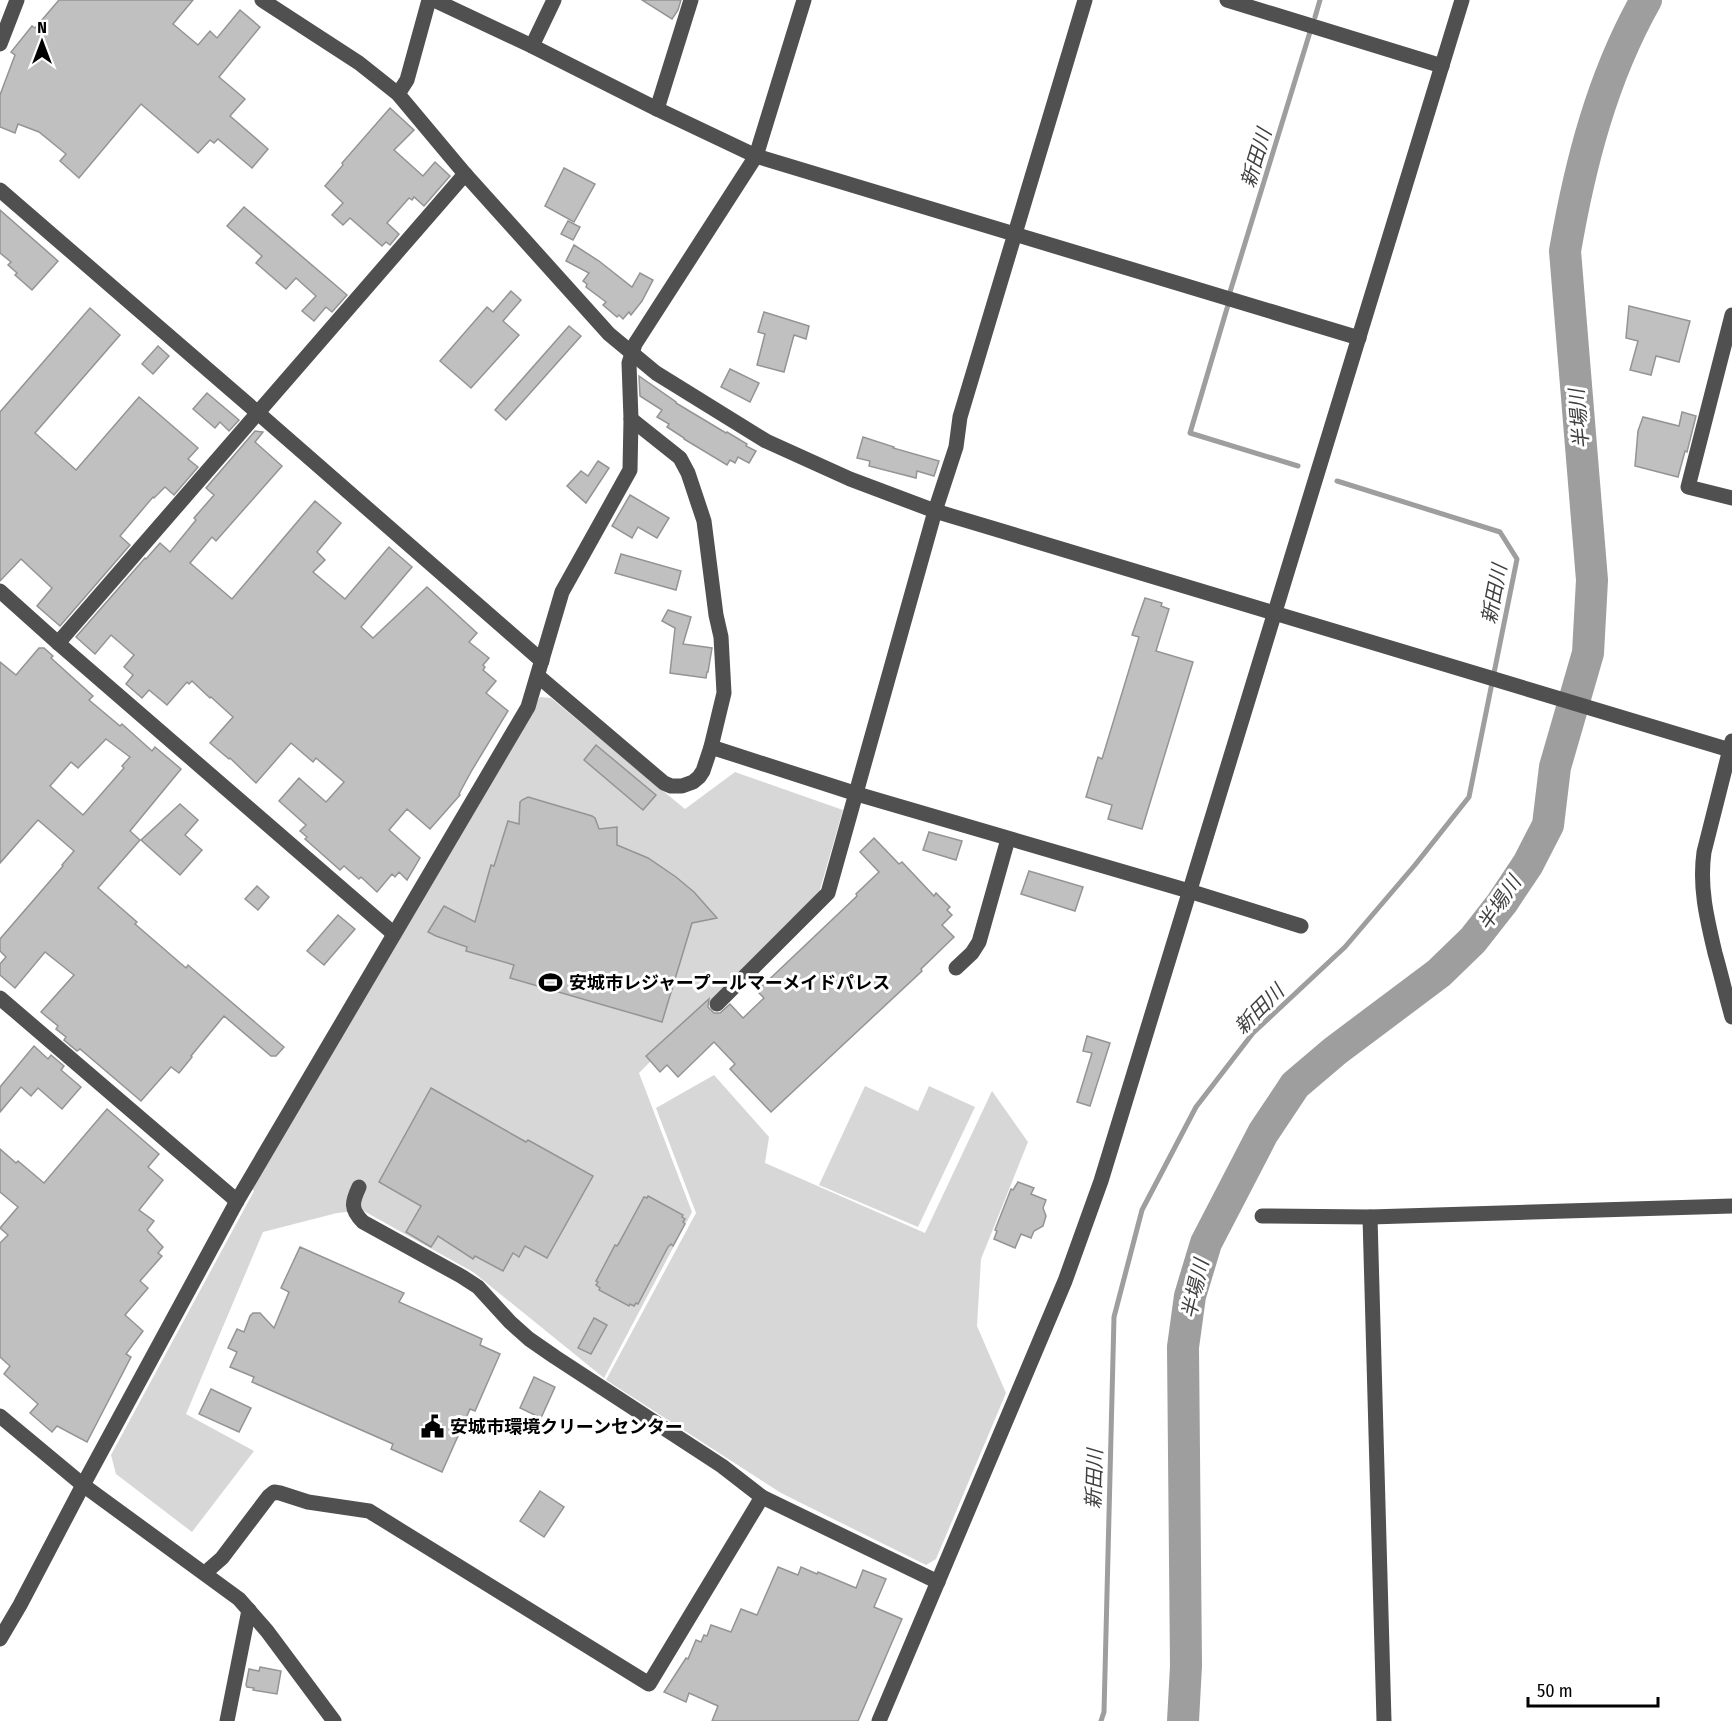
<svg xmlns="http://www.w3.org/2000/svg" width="1732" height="1721" viewBox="0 0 1732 1721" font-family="'Fira Sans Condensed','Noto Sans JP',sans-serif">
<rect width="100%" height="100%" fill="#fff"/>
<g fill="#d7d7d7">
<path d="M540,697l11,1 134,111 50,-37 108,38 -24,83 -180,180 53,139 -88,166 -131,-106 -111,-62 -25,3 -74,19 -77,182 68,37 -62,81 -76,-58 -5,-19 143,-264 -2,-2z"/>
<path d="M714,1075l55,62 -4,26 160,70 67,-142 36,51 -47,117 -4,67 29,67 -70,166 -10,6 -145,-72 -175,-113 90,-167 -40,-105z"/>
<path d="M865,1086l53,25 11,-25 46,21 -57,120 -99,-42z"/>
</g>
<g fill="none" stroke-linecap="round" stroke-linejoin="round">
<g stroke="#9e9e9e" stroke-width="5">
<path d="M1315,17l5,-17"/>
<path d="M1230,292l80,-260"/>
<path d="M1228,305l-38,128 108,33"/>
<path d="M1101,1721l3,-9 10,-395 28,-107 54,-103 57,-74 92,-86 70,-82 54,-68 48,-238 -17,-27 -163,-51"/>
</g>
<path stroke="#9e9e9e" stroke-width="32" d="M1183,1721l3,-55 -3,-319 7,-51 16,-53 57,-110 32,-48 40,-34 104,-78 34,-33 29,-37 26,-39 20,-39 7,-58 33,-114 4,-73 -27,-329c15,-87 37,-173 81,-251"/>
</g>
<g fill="#c0c0c0" stroke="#949494" stroke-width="1.5" fill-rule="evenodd">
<path d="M59,0h134l-20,24 25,21 12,-14 7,7 23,-28 20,17 -41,50 26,22 -15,17 38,33 -16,19 -34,-29 -4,4 -4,-3 -12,13 -57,-49 -62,74 -19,-17 6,-7 -27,-22 -21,-8 -3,9 -15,-6v-32l15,-40 -4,-3 21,-26 3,2z"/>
<path d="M642,0h39l-3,10 -6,9z"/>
<path d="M390,108l24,22 -20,20 29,26 12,-14 15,14 -26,30 -10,-9 -2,3 -3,-2 -22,25 12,11 -9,11 -4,-3 -4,4 -32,-28 -7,7 -11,-10 11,-12 -18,-17 18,-21 -1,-2z"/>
<path d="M564,168l31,16 -21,38 -29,-16z"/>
<path d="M244,207l103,88 -15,17 -6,-5 -12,14 -12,-10 14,-15 -20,-18 -10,11 -30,-26 6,-7 -35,-30z"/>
<path d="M0,210l58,51 -26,29 -17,-15 2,-2 -9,-8 3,-3 -11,-9z"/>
<path d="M568,221l12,6 -7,13 -12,-6z"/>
<path d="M574,245l25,16 33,26 8,-14 13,7 -11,21 -11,14 -2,-3 -6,7 -4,-4 -2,2 -14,-12 3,-3 -20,-15 1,-3 -4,-3 6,-8 -23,-12z"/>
<path d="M511,291l10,9 -18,21 16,14 -48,53 -31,-27 47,-54 6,5z"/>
<path d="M1629,306l61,15 -11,41 -23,-6 -5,19 -21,-5 8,-29 -12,-3z"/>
<path d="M90,308l30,27 -85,98 41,37 63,-73 59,51 -10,11 10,8 -24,28 -9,-8 -11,11 -1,-1 -33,39 10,9 -70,81 -23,-20 15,-18 -31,-29 -21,22v-169z"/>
<path d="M764,312l45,14 -3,13 -12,-4 -10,37 -27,-7 8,-31 -7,-2z"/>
<path d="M569,326l12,10 -75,84 -11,-10z"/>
<path d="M158,346l11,10 -16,18 -11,-10z"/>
<path d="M730,369l29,14 -9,19 -29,-15z"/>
<path d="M639,376l37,26v1l50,30 1,-1 20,12 -1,2 10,5 -7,12 -11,-6 -3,6 -5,-3 -3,5 -43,-26v-1l-17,-11 2,-3 -12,-7 5,-7 -22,-14z"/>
<path d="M207,393l32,27 -10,11 -9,-9 -5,6 -22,-19z"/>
<path d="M1682,412l14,4 -9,36 -2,-1 -7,26 -43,-11 3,-35 5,-14 36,9z"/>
<path d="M255,431l8,1 -8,10 27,24 -66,75 -4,-4 -22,26 42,36 83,-98 26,22 -24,29 8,8 -12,12 32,27 44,-52 23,20 -51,60 12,11 54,-51 50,46 -8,9 20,16 -6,7 2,2 -2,3 13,11 -10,12 22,18 -36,59 -13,24 1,1 -30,34 -23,-20 -18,21 31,28 -13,22 -8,-8 -4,5 -3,-3 -15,18 -16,-15 -2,2 -15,-13 -4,4 -35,-31 2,-2 -7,-6 6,-6 -27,-24 20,-23 27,24 18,-20 -28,-24 -3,4 -22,-19 -35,40 -26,-25 -1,1 -19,-16 23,-26 -22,-20 -1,1 -18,-17 -3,3 -2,-2 -20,23 -18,-15 -7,8 -16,-14 7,-9 -9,-8 10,-12 -23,-20 -16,19 -19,-17 69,-79 1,1 14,-16 10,9 26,-32 -2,-2 20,-23 -8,-7z"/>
<path d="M863,437l31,10 -1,1 46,13 -5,15 -17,-5 -1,7 -47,-12 1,-5 -13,-3z"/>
<path d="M598,461l11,7 -23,35 -19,-17 14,-15 7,5z"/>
<path d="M630,495l39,23 -12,20 -19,-11 -6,11 -20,-12z"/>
<path d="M621,554l60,17 -5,19 -61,-17z"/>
<path d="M1145,598l17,5 -1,3 8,3 -13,42 37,11 -51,167 -34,-10 4,-14 -26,-8 12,-40 4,2 37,-122 -7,-2z"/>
<path d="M668,610l23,7 -8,27 29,4 -4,24h-1l-1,6 -36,-5 5,-45 -13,-7z"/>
<path d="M39,648h5l9,8 -2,2 42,38 -4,4 31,26 2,-2 30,27 3,-4 26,22 -51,62 10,9 -42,48 39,34 -2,2 51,44 2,-3 96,82 -8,9h-5l-47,-40 -33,40 1,1 -13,16 -8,-6 -30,34 -61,-52 -3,2 -13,-11 2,-3 -10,-8 2,-3 -17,-14 33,-37 -29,-23 -30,36 -15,-13v-11l6,-7 -6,-6v-12l63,-73 -1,-1 12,-14 -36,-31 -38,43v-201l16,13zM106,739l24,18 -8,9 2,2 -41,47 -33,-29 21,-24 7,6z"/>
<path d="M596,745l60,50 -13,15 -59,-50z"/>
<path d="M528,797l64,19 3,2 4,11 18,-2v18l31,13 28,19 18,15 23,26 -25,5 -30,99 -152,-44 4,-13 -48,-14 1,-4 -31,-11 -8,-4 16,-26 31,16 16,-57 3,1 14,-45 11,3 1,-22 2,-2z"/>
<path d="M180,804l18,16 -13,15 17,15 -22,25 -39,-35z"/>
<path d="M929,832l33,9 -6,19 -33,-10z"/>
<path d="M874,838l25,26 3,-2 32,34 2,-3 14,14 -3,3 5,5 -10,10 12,12 -33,32 1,2 -151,141 -41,-43 5,-5 -21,-22 -36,35 -11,-12 -7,7 -14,-16 63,-57 -1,8 6,6h6l10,-9 13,14 21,-20 -7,-7 100,-95 -1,-2 23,-22 -19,-20z"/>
<path d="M1029,871l54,16 -8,24 -54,-17z"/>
<path d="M257,886l12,11 -11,13 -13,-11z"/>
<path d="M338,915l17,14 -31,36 -17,-14z"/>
<path d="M1087,1036l23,7 -20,63 -13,-4 15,-49 -9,-2z"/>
<path d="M34,1046l14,13 3,-4 13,11 -3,4 20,17 -19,22 -24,-21 -7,8 -10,-9 -21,25v-25z"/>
<path d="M431,1088l95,54 2,-2 65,36 -46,82 -22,-12 -6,11 -6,-4 -10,18 -28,-15 -2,3 -35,-23 -7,11 -25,-15 15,-26 -42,-24z"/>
<path d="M107,1109l52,45 -11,13 15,13 -24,30 15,11 -7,9 16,17 -5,6 4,3 -22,25 8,7 -23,27 18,16 -17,23 5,3 -44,85 -30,-16 -5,6 -22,-19 8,-9 -34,-30 6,-8 -10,-9v-114l8,-8 -8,-7 18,-21 -18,-15v-43l16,14 2,-2 26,22z"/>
<path d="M1018,1182l16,6 -3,6 15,6 -3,8 3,8 -3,10 -9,5 -3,7 -10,-4 -6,14 -21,-9 3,-8 -2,-1 16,-41 2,1z"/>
<path d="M648,1196l35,19 -1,2 3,2 -2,3 2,2 -12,22 -2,-2 -3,3 -30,57 -2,-1 -2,3 -4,-2 -1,2 -30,-16 1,-2 -4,-3 2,-3 -2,-1 19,-36 2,1 2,-3 25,-46 3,1z"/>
<path d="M300,1247l104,46 -5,9 83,37 -2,6 20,9 -25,57 -5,-2 -28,63 -51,-23 2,-5 -141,-62 2,-5 -24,-10 7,-15 -9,-4 9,-19 7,3 6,-16 3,-3h7l14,15 15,-36 -8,-4z"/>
<path d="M594,1318l13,7 -16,29 -13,-6z"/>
<path d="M534,1377l21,10 -14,31 -21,-10z"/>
<path d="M211,1389l40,19 -12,24 -40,-18z"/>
<path d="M540,1491l24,16 -20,30 -24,-16z"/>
<path d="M778,1567l20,8 3,-8 16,7 1,-2 38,16 7,-18 23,9 -12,28 28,12 -44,102h-146l6,-15 -29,-13 -3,9 -22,-10 22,-34 2,1 8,-19 5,2 3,-7 3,1 4,-11 20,7 10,-23 16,6z"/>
<path d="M260,1667l21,4 -4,23 -24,-4 1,-2 -7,-1 -1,-2 3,-16 10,2z"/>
</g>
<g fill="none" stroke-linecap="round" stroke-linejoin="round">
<g stroke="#505050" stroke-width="15">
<path d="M262,0l97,63 39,31 67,80 144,160 47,39 110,68 84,38 85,32 795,239"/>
<path d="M434,0l98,46 125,63 99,47 603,182"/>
<path d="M1227,0l215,66"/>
<path d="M0,44l17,-44"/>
<path d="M532,46l22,-46"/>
<path d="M398,94l9,-14 22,-80"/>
<path d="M657,109l34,-109"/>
<path d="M0,190l258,223 284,248"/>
<path d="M1732,315l-44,172 44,11"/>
<path d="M0,591l58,52 336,291"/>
<path d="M58,643l407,-469"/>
<path d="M538,676l126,107 7,3h11l11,-4 6,-5 4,-6 8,-24 13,-54 -3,-56 -5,-22 -12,-94 -16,-48 -8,-15 -49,-39"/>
<path d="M1732,741l-28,111c-5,35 3,67 11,101 6,21 11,43 17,64"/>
<path d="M711,747l146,47 332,97 112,35"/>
<path d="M956,968l16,-15 7,-11 29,-103"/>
<path d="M0,998l237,203"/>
<path d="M717,1004l111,-111 107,-382 21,-64 4,-30 125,-417"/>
<path d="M359,1187c-7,15 -9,22 4,35l98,54 17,11 32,35 19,17 26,18 167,109 40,31 176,85"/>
<path d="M1262,1216l108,1 362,-11"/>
<path d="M1370,1217l14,504"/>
<path d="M0,1416l83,69 156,114 28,32 67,90"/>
<path d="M205,1573l17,-15 47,-62 5,-4 6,1 28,9 61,9 280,173 113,-187"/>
<path d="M0,1639l20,-34 63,-120 154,-284 291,-494 34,-115 68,-122 1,-51 -2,-56 6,-19 121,-188 48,-156"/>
<path d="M227,1721l22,-111"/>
<path d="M879,1721l186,-440 36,-100 361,-1181"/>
</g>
</g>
<defs>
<symbol id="stadium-bare" viewBox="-9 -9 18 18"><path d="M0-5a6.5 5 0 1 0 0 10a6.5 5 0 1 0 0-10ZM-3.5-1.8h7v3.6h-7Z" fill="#000" stroke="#fff" stroke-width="2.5" paint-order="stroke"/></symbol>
<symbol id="civic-bare" viewBox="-9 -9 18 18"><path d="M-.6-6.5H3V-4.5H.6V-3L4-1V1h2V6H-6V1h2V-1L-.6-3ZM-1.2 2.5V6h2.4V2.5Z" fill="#000" stroke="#fff" stroke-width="2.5" paint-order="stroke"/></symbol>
</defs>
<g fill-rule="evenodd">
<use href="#stadium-bare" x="534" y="966" width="33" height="33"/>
<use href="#civic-bare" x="416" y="1410" width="33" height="33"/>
</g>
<g text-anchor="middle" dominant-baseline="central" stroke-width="6" stroke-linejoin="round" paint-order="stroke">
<g font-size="18" font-weight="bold" fill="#000" stroke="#fff" text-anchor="start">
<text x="569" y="983">安城市レジャープールマーメイドパレス</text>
<text x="450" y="1427">安城市環境クリーンセンター</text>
</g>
<g font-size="20" font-style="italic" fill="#3f3f3f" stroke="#fff">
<text transform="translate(1256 158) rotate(-73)">新田川</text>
<text transform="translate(1579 419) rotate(-95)">半場川</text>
<text transform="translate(1494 594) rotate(-79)">新田川</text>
<text transform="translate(1499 903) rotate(-56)">半場川</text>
<text transform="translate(1259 1009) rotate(-45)">新田川</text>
<text transform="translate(1195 1289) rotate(-77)">半場川</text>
<text transform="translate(1094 1479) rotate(-88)">新田川</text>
</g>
</g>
<g transform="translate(42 42)" stroke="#ffffff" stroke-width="4.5" paint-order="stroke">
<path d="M0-4.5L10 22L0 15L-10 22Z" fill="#000000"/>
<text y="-9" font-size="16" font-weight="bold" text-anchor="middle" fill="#000000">N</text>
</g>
<path d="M1528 1697v9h130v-9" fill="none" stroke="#000000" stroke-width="3"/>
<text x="1537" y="1697" font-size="18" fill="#000000" stroke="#ffffff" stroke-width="4.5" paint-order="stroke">50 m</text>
</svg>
